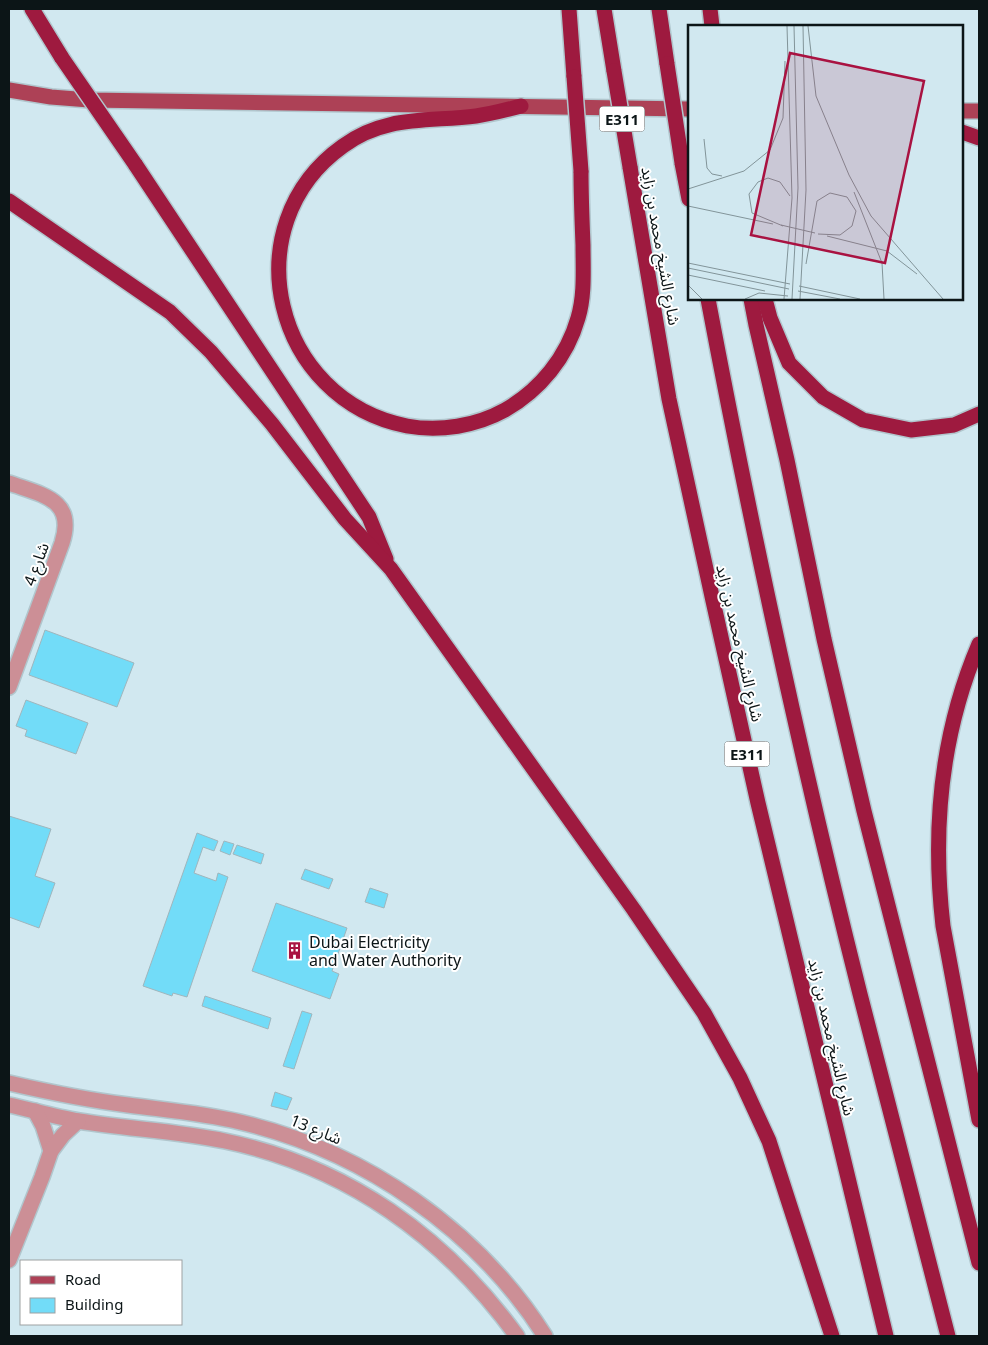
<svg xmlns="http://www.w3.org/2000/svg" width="988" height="1345" viewBox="0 0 988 1345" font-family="'Noto Sans','Noto Sans Arabic',sans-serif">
<rect width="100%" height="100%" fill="#d1e8f0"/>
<g fill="#72dcf8" stroke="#9fb6bd">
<path d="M45,630l89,33 -17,44 -88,-32z"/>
<path d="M26,700l62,23 -12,31 -51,-18 2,-6 -11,-4z"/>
<path d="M9,816l42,13 -16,47 20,7 -16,45 -30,-11z"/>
<path d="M197,833l21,8 -4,10 -11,-4 -9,26 22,8 2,-8 10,4 -41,120 -14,-4 -1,3 -29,-10z"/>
<path d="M224,841l10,3 -4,11 -10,-4z"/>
<path d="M237,845l27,9 -3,10 -28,-10z"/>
<path d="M305,869l28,10 -4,10 -28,-10z"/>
<path d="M370,888l18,6 -4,14 -19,-6z"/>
<path d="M276,903l71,25 -15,43 7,3 -9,25 -78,-28z"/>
<path d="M205,996l66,22 -3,11 -66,-23z"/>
<path d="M302,1011l10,3 -18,55 -11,-3z"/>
<path d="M275,1092l17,6 -5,12 -16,-4z"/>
</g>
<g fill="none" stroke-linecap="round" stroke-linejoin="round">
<defs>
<g id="minor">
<path d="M9,483c33,12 67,16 53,60l-53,144"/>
<path d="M9,1083c39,9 79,17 119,22 37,5 75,8 112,17 124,29 237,107 305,214"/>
<path d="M9,1105c23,5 46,12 70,16 49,8 98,10 146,20 122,25 220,96 292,195"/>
<path d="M35,1111l8,15 8,25"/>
<path d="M9,1260l33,-83 9,-26 12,-16 15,-14"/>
</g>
<g id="major">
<path d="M9,90l42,7 38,3 600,9"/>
<path d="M962,111h17"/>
</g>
<g id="highway">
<path d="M32,9l30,49"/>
<path d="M569,9l5,68"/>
<path d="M604,9l10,62"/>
<path d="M659,9l8,55"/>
<path d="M710,9l2,17"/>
<path d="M521,106c-15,4 -30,8 -45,10 -48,6 -91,-1 -133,30 -112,80 -69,254 64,280 33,6 69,0 98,-16 35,-20 62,-53 73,-92 7,-23 5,-49 5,-73 -1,-25 -2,-49 -2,-74"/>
<path d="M962,132l17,6"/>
<path d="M682,163l7,36"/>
<path d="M135,164l234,353 17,42"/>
<path d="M630,167l39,232 44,202 45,202 128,533"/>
<path d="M9,201l161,111 41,40 61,72 73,95 46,50 243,341 70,103 36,65 29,63 63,195"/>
<path d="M708,299c44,233 94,465 152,695 29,114 59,228 88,342"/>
<path d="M751,299l5,26 31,135 37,179 40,172 115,452"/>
<path d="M765,299l5,19 19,45 34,34 40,23 48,10 43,-5 25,-11"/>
<path d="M979,644c-38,89 -47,186 -36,282l36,194"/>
</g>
</defs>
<use href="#minor" stroke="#b1c6cd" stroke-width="18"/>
<use href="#major" stroke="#b1c6cd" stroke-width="18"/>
<use href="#highway" stroke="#b1c6cd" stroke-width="18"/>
<use href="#minor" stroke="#cc8f96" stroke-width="15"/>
<use href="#major" stroke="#ad4156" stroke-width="15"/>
<use href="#highway" stroke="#9e1a3f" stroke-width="15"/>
<defs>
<g id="highway-bridge">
<path d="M62,58l73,106"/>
<path d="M667,64l15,99"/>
<path d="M614,71l16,96"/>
<path d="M574,77l7,94"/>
</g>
</defs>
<use href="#highway-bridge" stroke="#b1c6cd" stroke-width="18" stroke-linecap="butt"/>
<use href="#highway-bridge" stroke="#9e1a3f" stroke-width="15"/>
</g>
<defs>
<symbol id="building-bare" viewBox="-9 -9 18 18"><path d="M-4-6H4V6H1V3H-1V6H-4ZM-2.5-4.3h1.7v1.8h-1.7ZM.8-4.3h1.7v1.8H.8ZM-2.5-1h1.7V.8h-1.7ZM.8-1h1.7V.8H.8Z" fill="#a91241" stroke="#fff" stroke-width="2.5" paint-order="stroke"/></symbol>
</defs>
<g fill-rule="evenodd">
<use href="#building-bare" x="282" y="938" width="25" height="25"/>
</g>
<g text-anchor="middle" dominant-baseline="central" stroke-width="4" stroke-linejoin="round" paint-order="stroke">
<g fill="#fff" stroke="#555b5d" stroke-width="1">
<rect x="599.5" y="106.5" width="45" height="25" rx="4"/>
<rect x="724.5" y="741.5" width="45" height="25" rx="4"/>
</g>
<g font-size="15" font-weight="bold" fill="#0c1517">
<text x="622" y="119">E311</text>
<text x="747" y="754">E311</text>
</g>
<g font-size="16" fill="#0c1517" stroke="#fff">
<text transform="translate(661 246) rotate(80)">شارع الشيخ محمد بن زايد</text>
<text transform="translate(36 564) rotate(-70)">شارع 4</text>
<text transform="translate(740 643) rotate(77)">شارع الشيخ محمد بن زايد</text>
<text transform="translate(832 1037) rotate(77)">شارع الشيخ محمد بن زايد</text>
<text transform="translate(316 1129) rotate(22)">شارع 13</text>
</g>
<g font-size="16" fill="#0c1517" stroke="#fff" text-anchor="start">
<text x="309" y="942">Dubai Electricity<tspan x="309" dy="18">and Water Authority</tspan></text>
</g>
</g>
<g transform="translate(688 25)">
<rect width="275" height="275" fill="#d1e8f0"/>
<path fill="none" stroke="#829499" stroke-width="1" d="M120,1l8,70 33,79 22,41 72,83M16,114l3,29 5,6 10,2M0,164l56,-18 26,-21 13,-32 2,-57M166,167l28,71 2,36M0,181l85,18M93,200l34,8M95,201l-31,-13 -3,-19 9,-12 10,-4 12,4 10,14M139,211l60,15 30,23M0,238l102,21M118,239l11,-63 13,-8 17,4 9,14 -4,15 -12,9 -22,-1M0,243l101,21M0,250l77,16M0,260l14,14M111,261l61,13M110,266l42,8M57,274l14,-6 29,3M96,274l8,-101 -5,-172M104,274l6,-111 -4,-162M112,274l6,-109 -3,-164"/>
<path fill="#a91241" fill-opacity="0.15" stroke="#a91241" stroke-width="2.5" d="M102,28l134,28 -39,182 -134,-28z"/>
<rect width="275" height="275" fill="none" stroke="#0c1517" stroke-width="2.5"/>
</g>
<rect width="988" height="1345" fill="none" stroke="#0c1517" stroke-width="20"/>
<rect x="20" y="1260" width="162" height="65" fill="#ffffff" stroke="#9ea1a2"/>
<rect x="30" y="1276" width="25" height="8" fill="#ad4156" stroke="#9ea1a2"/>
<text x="65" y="1285" font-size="15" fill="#0c1517">Road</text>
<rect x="30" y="1298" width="25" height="15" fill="#72dcf8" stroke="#9ea1a2"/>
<text x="65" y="1310" font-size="15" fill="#0c1517">Building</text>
</svg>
